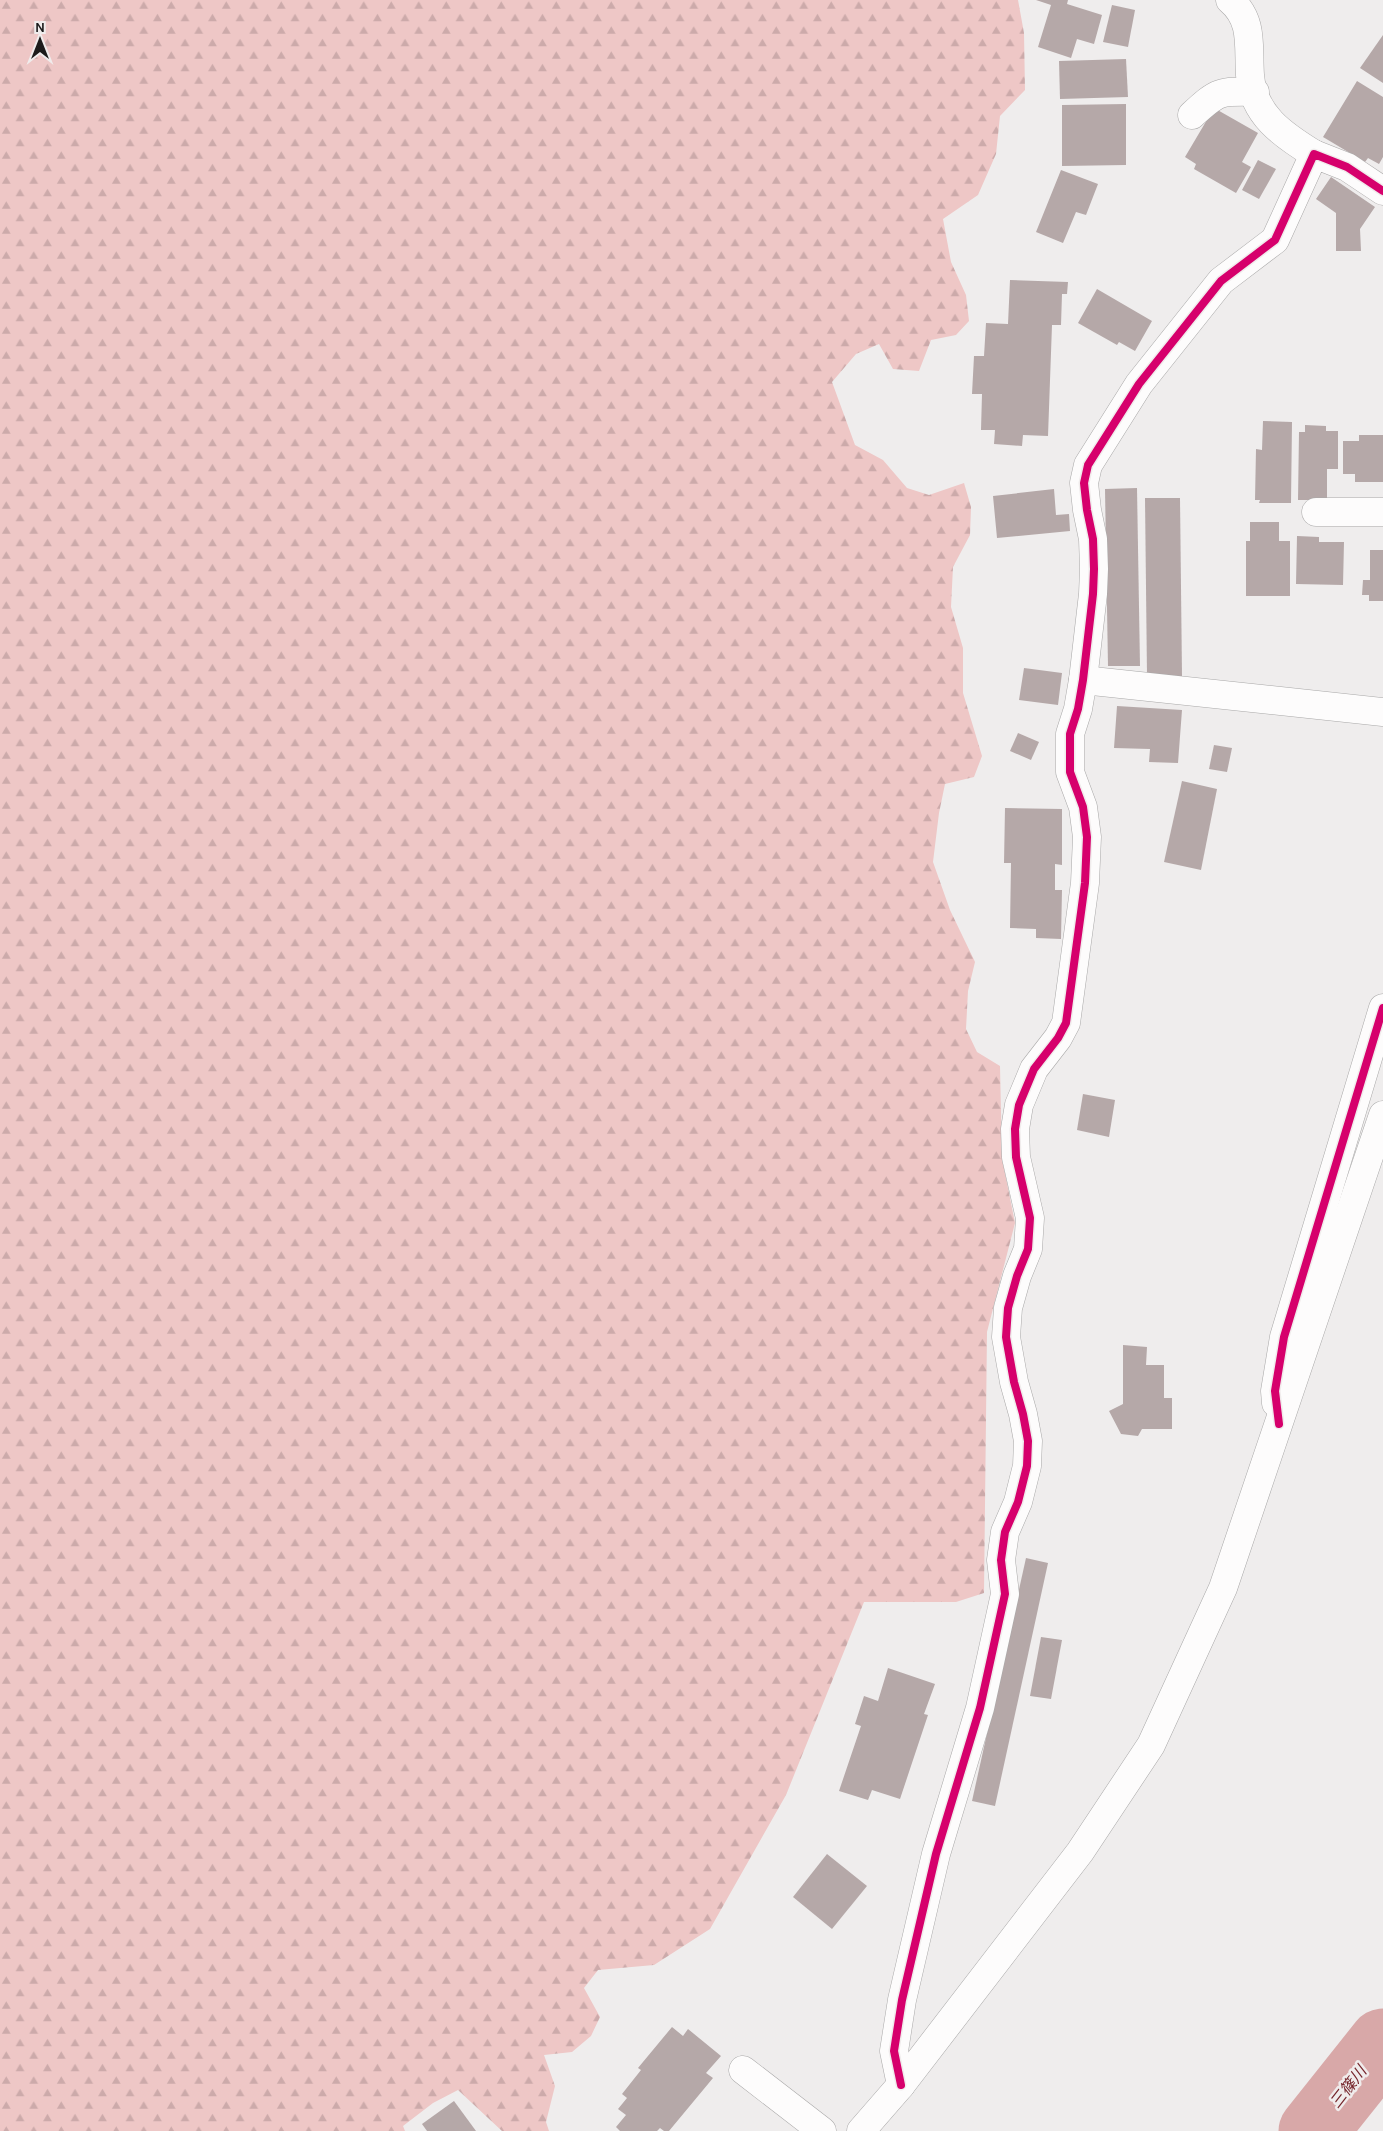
<svg xmlns="http://www.w3.org/2000/svg" width="1383" height="2131" viewBox="0 0 1383 2131" font-family="Karla,'Noto Sans JP',sans-serif">
<defs>
<pattern id="forest-firs" width="22" height="20" patternUnits="userSpaceOnUse" patternTransform="scale(1.25)"><rect width="22" height="20" fill="#eec7c6"/><path d="M5 1l3.5 6h-7zM16 11l3.5 6h-7z" fill="#caa"/></pattern>
</defs>
<rect width="100%" height="100%" fill="#efeded"/>
<path fill="url(#forest-firs)" d="M0,0h1018l6,33 1,57 -25,26 -4,38 -18,41 -35,24 8,43 15,33 3,26 -13,14 -25,5 -12,31 -26,-2 -14,-25 -23,10 -24,28 23,63 28,15 24,28 22,7 35,-12 7,24 -1,28 -17,32 -2,40 12,41v45l19,63 -8,21 -29,7 -6,29 -6,49 17,48 25,52 -7,29 -2,38 11,23 23,14 2,92 13,65 -28,109 -3,261 -28,9h-92l-78,193 -76,134 -56,36 -56,5 -14,18 16,29 -9,19 -19,16 -28,3 11,31 -9,36 3,9h-47l-44,-41 -25,13 -30,23 2,5h-405z"/>
<g fill="none" stroke-linecap="round" stroke-linejoin="round">
<path stroke="#d8a8a8" stroke-width="69" d="M1313,2131l70,-88"/>
</g>
<g fill="#b5a8a8">
<path d="M1036,0h32l-1,4 35,11 -8,29 -17,-5 -6,19 -33,-11 13,-42z"/>
<path d="M1112,5l23,5 -7,37 -25,-5z"/>
<path d="M1383,35v48l-23,-15z"/>
<path d="M1126,59l2,38 -68,2 -1,-38z"/>
<path d="M1357,81l26,16v60l-4,7 -11,-6 -3,4 -42,-25z"/>
<path d="M1126,104v61l-64,1v-61z"/>
<path d="M1214,108l44,25 -16,29 9,5 -15,26 -42,-24 2,-5 -11,-7z"/>
<path d="M1258,160l18,9 -17,30 -17,-9z"/>
<path d="M1061,170l37,14 -12,31 -10,-3 -13,31 -27,-11z"/>
<path d="M1331,177l44,30 -15,22 1,22h-25v-38l-20,-14z"/>
<path d="M1010,280l58,2 -1,12h-5l-1,31h-9l-4,111 -25,-1 -1,11 -28,-2 1,-14h-14l1,-36h-10l2,-38h10l2,-33 22,1z"/>
<path d="M1097,289l55,32 -17,30 -16,-9 -2,3 -39,-22z"/>
<path d="M1263,421l29,1 -1,81h-32l1,-3h-5l1,-51 6,1z"/>
<path d="M1305,425l21,1v5h12v38h-11v31h-29l1,-68h6z"/>
<path d="M1359,435h24v47h-28v-8h-12v-33h16z"/>
<path d="M1137,488l3,178h-32l-3,-177z"/>
<path d="M1054,489l2,26 13,-1 1,17 -73,7 -4,-42z"/>
<path d="M1145,498h35l2,178h-35z"/>
<path d="M1250,522h29v19h11v55h-44v-55h4z"/>
<path d="M1297,536l22,1v5h25l-1,43 -47,-1z"/>
<path d="M1370,550h13v51h-14v-6h-7l1,-15h7z"/>
<path d="M1024,668l38,5 -4,32 -39,-5z"/>
<path d="M1117,706l65,4 -4,53 -29,-1 1,-13 -36,-1z"/>
<path d="M1018,733l21,9 -8,18 -21,-9z"/>
<path d="M1214,745l18,3 -5,24 -18,-3z"/>
<path d="M1182,781l35,8 -16,81 -37,-8z"/>
<path d="M1005,808l57,1v56l-7,-1v26h7l-1,49 -25,-1v-9l-26,-1 1,-65h-7z"/>
<path d="M1083,1094l32,6 -6,37 -32,-7z"/>
<path d="M1123,1345l24,2 -1,18h18v33h8v31h-30l-4,7 -17,-2 -12,-23 14,-7z"/>
<path d="M1026,1558l22,5 -53,243 -23,-5z"/>
<path d="M1041,1637l21,3 -11,59 -21,-3z"/>
<path d="M888,1668l47,16 -11,30 4,1 -28,84 -28,-9 -4,10 -29,-9 22,-65 -6,-2 9,-28 14,5z"/>
<path d="M827,1854l40,32 -35,43 -39,-32z"/>
<path d="M672,2027l11,9 5,-7 33,27 -15,17 7,5 -44,53h-5l-4,-3 -3,3h-37l-4,-4 10,-12 -8,-6 9,-11 -5,-4 19,-24 -3,-2z"/>
<path d="M454,2101l22,30h-49l-5,-7z"/>
</g>
<g fill="none" stroke-linecap="round" stroke-linejoin="round">
<defs>
<g id="minor">
<path d="M1230,0c24,20 18,47 20,75 3,40 33,60 64,79"/>
<path d="M1192,115c26,-24 27,-24 63,-23"/>
<path d="M1316,512h67"/>
<path d="M1083,680l300,32"/>
<path d="M1276,1403l-1,-12 9,-54 99,-329"/>
<path d="M743,2070l79,61"/>
<path d="M901,2085l-7,-34 8,-51 34,-146 44,-146 25,-114 -4,-34 4,-28 13,-30 9,-36 1,-25 -5,-27 -9,-32 -8,-45 2,-29 9,-32 11,-27 2,-31 -14,-61 -1,-28 4,-24 15,-36 24,-31 8,-15 19,-140 2,-46 -4,-30 -13,-35v-38l8,-25 5,-29 10,-86 1,-25 -1,-30 -6,-29 -3,-27 4,-18 51,-81 82,-103 54,-41 39,-86 33,13 36,24"/>
<path d="M861,2131l40,-46 179,-233 71,-107 72,-157 160,-473"/>
</g>
</defs>
<use href="#minor" stroke="#a9a8a8" stroke-width="29"/>
<use href="#minor" stroke="#fdfcfc" stroke-width="28"/>
<defs>
<g id="cycleway">
<path d="M1279,1424l-4,-33 9,-54 99,-329"/>
<path d="M901,2085l-7,-34 8,-51 34,-146 44,-146 25,-114 -4,-34 4,-28 13,-30 9,-36 1,-25 -5,-27 -9,-32 -8,-45 2,-29 9,-32 11,-27 2,-31 -14,-61 -1,-28 4,-24 15,-36 24,-31 8,-15 19,-140 2,-46 -4,-30 -13,-35v-38l8,-25 5,-29 10,-86 1,-25 -1,-30 -6,-29 -3,-27 4,-18 51,-81 82,-103 54,-41 39,-86 33,13 36,24"/>
</g>
</defs>
<use href="#cycleway" stroke="#f0ecec" stroke-width="11"/>
<use href="#cycleway" stroke="#d6006c" stroke-width="8"/>
</g>
<g text-anchor="middle" dominant-baseline="central" stroke-width="5" stroke-linejoin="round" paint-order="stroke">
<g font-size="16" font-style="italic" fill="#76262c" stroke="#f0ecec">
<text transform="translate(1348 2087) rotate(-52)">三篠川</text>
</g>
</g>
<g transform="translate(40 40)" stroke="#f0ecec" stroke-width="4" paint-order="stroke">
<path d="M0-4L9 19L0 12L-9 19Z" fill="#1c1b1b"/>
<text y="-8" font-size="14" font-weight="bold" text-anchor="middle" fill="#1c1b1b">N</text>
</g>
</svg>
